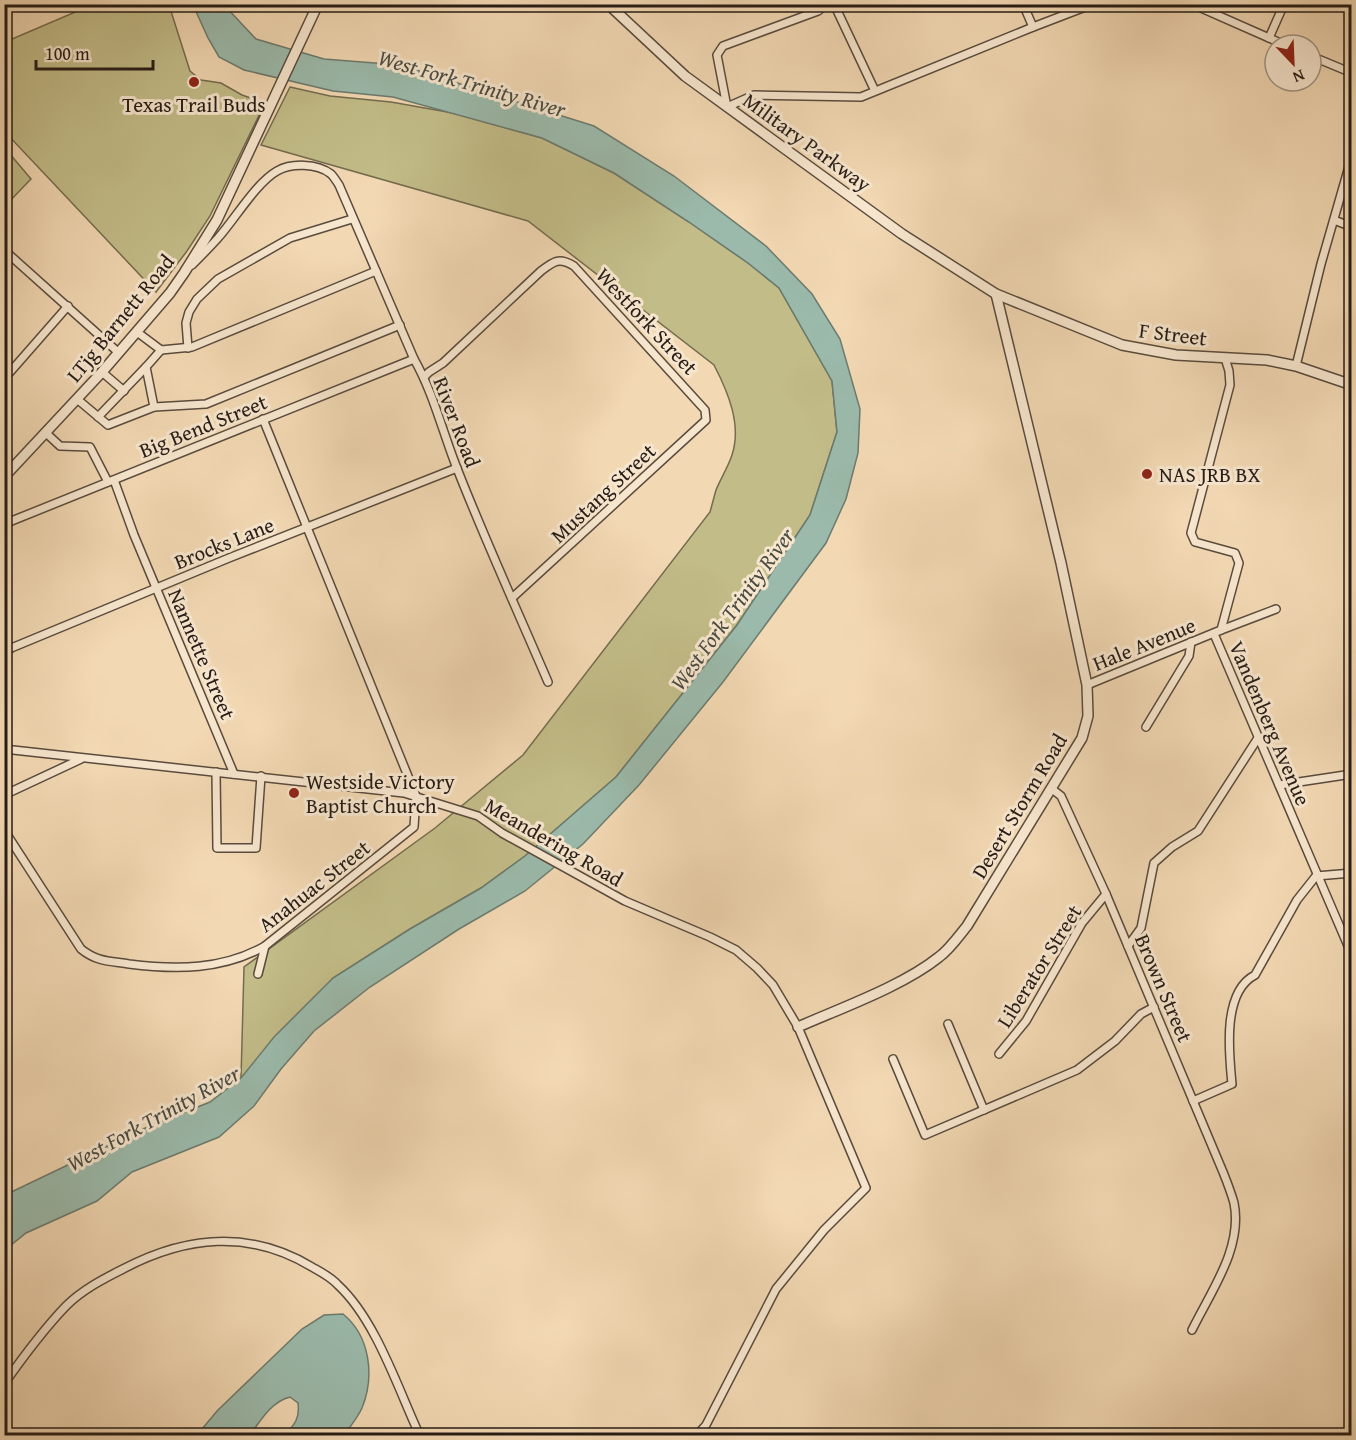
<svg xmlns="http://www.w3.org/2000/svg" width="1356" height="1440" viewBox="0 0 1356 1440" font-family="'Gentium Book Plus',serif">
<rect width="100%" height="100%" fill="#f2d8b3"/>
<filter id="stains"><feTurbulence type="fractalNoise" baseFrequency=".00333" numOctaves="4"/><feColorMatrix values="0 0 0 0 .2 0 0 0 0 .09 0 0 0 0 .02 0 0 0 .5 -.17"/></filter>
<radialGradient id="worn" r=".72"><stop offset=".6" stop-color="#630" stop-opacity="0"/><stop offset="1" stop-color="#630" stop-opacity=".3"/></radialGradient>
<g fill="#c2bc88" stroke="#746c4f" stroke-width="1.5">
<path d="M94,4l75,1 21,66 11,9 20,3 21,12 23,8 -55,113 -23,35 -31,41 -151,-160v-90z"/>
<path d="M290,87l40,9 61,6 62,11 89,25 72,35 75,49 59,41 31,25 53,93 5,51 -27,83 -73,110 -121,152 -91,79 -44,32 -71,41 -77,49 -92,100 3,-111 191,-139 88,-73 187,-243c2,-7 4,-15 6,-22 5,-12 12,-23 16,-35 10,-30 -4,-63 -18,-90l-186,-144 -267,-76z"/>
<path d="M4,147l27,32 -26,27h-1z"/>
</g>
<g fill="#9bbaab" stroke="#6c7b6f" stroke-width="1.5">
<path d="M193,5h31l32,34 68,20 76,6 194,61 80,50 92,70 46,48 28,45 20,70 -2,44 -12,46 -20,44 -103,139 -84,103 -56,59 -58,47 -66,38 -89,58 -56,44 -33,38 -27,37 -35,31 -87,35 -35,29 -71,32 -21,17v-55l138,-66 67,-27 31,-24 33,-41 59,-59 77,-49 71,-41 44,-32 91,-79 121,-152 73,-110 27,-83 -5,-51 -53,-93 -31,-25 -59,-41 -75,-49 -72,-35 -149,-41 -60,-6 -89,-21 -25,-13 -11,-19z"/>
<path d="M343,1314c27,22 32,62 19,94 -4,9 -12,19 -18,27h-59c10,-11 15,-17 13,-32l-8,-6c-19,5 -29,23 -40,38h-53l20,-24 85,-82 22,-14z"/>
</g>
<g fill="none" stroke-linecap="round" stroke-linejoin="round">
<defs>
<g id="minor">
<path d="M826,4l-8,7 -95,35 -6,9 10,52 27,-12 107,2 172,-70 60,-23"/>
<path d="M834,4l41,87"/>
<path d="M1023,4l10,23"/>
<path d="M1192,4l93,41"/>
<path d="M1269,38l15,-34"/>
<path d="M1311,56l41,17"/>
<path d="M1334,220l18,7"/>
<path d="M4,250l115,103"/>
<path d="M192,265c9,-9 18,-18 26,-27 17,-19 38,-55 59,-67 14,-8 40,-8 54,3 3,3 6,8 8,11l75,174c20,35 29,75 44,112 28,71 60,141 90,211"/>
<path d="M137,332l24,18 31,-3 184,-76"/>
<path d="M188,348l-2,-25 3,-11 8,-13 21,-20 72,-41 62,-19"/>
<path d="M1296,366l25,-102 31,-108"/>
<path d="M102,372l22,19"/>
<path d="M424,377l5,-5 14,-9 98,-92c13,-10 18,-14 33,-5l131,144 1,10 -194,178"/>
<path d="M4,379l64,-73"/>
<path d="M77,399l31,26 46,-18 52,-3 194,-79"/>
<path d="M154,407l-8,-40 15,-17"/>
<path d="M98,417l48,-50"/>
<path d="M46,433l14,13 30,1 18,35"/>
<path d="M114,480l20,55 100,239"/>
<path d="M4,524l410,-165"/>
<path d="M1221,630l55,-21"/>
<path d="M1214,634l138,321"/>
<path d="M4,636l6,13"/>
<path d="M4,651l225,-93 228,-90"/>
<path d="M1087,685l134,-55 18,-67 -4,-10 -40,-11 -4,-9 39,-148 -1,-14 -4,-13"/>
<path d="M1146,727l43,-71 2,-14"/>
<path d="M4,749l400,44 74,23 24,17 123,68 85,36 26,13 21,18 16,17 25,42 68,161 -42,42 -48,59 -70,136 -10,11"/>
<path d="M216,772l1,76h39l5,-72"/>
<path d="M1279,785l73,-11"/>
<path d="M1052,789l9,7 45,98 117,278c4,10 8,20 11,31 9,45 -23,88 -42,127"/>
<path d="M4,795l77,-36"/>
<path d="M4,830l77,119c16,13 29,12 48,15 47,6 94,6 136,-18l149,-119 2,-31 -153,-377"/>
<path d="M1128,946l13,-18 13,-65 18,-16 26,-16 60,-93"/>
<path d="M258,974l7,-28"/>
<path d="M948,1024l36,86"/>
<path d="M999,1054l27,-33 56,-98 24,-29"/>
<path d="M893,1059l32,76 152,-65 38,-29 26,-27 13,-7"/>
<path d="M1193,1101l39,-17c-3,-31 -10,-92 23,-109l42,-75 19,-24 36,-3"/>
<path d="M4,1384c19,-27 39,-54 62,-78 16,-16 37,-27 57,-37 63,-33 126,-40 189,-2 9,5 19,10 26,18 38,35 60,104 82,151"/>
</g>
<g id="tertiary">
<path d="M608,4l77,72 217,158 94,60 126,51 54,10 91,5 29,6 56,19"/>
<path d="M4,477l98,-105 68,-79 14,-20 33,-53 101,-216"/>
<path d="M798,1027c43,-19 105,-41 141,-70 11,-8 19,-20 28,-31l115,-188 6,-22 -1,-31 -26,-122 -65,-269"/>
</g>
</defs>
<use href="#minor" stroke="#594b3d" stroke-width="10"/>
<use href="#tertiary" stroke="#594b3d" stroke-width="12"/>
<use href="#minor" stroke="#f7e6ce" stroke-width="7"/>
<use href="#tertiary" stroke="#f7e6ce" stroke-width="9"/>
</g>
<g fill="#8f2418" stroke="#f7e6ce" stroke-width="2">
<circle cx="194" cy="82" r="6"/>
<circle cx="1147" cy="474" r="6"/>
<circle cx="294" cy="793" r="6"/>
</g>
<g text-anchor="middle" dominant-baseline="central" stroke-width="6" stroke-linejoin="round" paint-order="stroke">
<g font-size="21" fill="#261c16" stroke="#f7e6ce" text-anchor="start">
<text x="194" y="104" text-anchor="middle">Texas Trail Buds</text>
<text x="1159" y="474">NAS JRB BX</text>
<text x="306" y="781">Westside Victory<tspan x="306" dy="24">Baptist Church</tspan></text>
</g>
<g font-size="21" fill="#261c16" stroke="#f7e6ce">
<text transform="translate(807 142) rotate(36)">Military Parkway</text>
<text transform="translate(120 318) rotate(-51)">LTjg Barnett Road</text>
<text transform="translate(647 321) rotate(47)">Westfork Street</text>
<text transform="translate(1173 334) rotate(7)">F Street</text>
<text transform="translate(457 422) rotate(69)">River Road</text>
<text transform="translate(203 426) rotate(-22)">Big Bend Street</text>
<text transform="translate(603 493) rotate(-43)">Mustang Street</text>
<text transform="translate(224 543) rotate(-22)">Brocks Lane</text>
<text transform="translate(1144 644) rotate(-22)">Hale Avenue</text>
<text transform="translate(202 654) rotate(67)">Nannette Street</text>
<text transform="translate(1270 723) rotate(67)">Vandenberg Avenue</text>
<text transform="translate(1019 806) rotate(-59)">Desert Storm Road</text>
<text transform="translate(554 842) rotate(30)">Meandering Road</text>
<text transform="translate(314 886) rotate(-38)">Anahuac Street</text>
<text transform="translate(1039 966) rotate(-58)">Liberator Street</text>
<text transform="translate(1164 988) rotate(67)">Brown Street</text>
</g>
<g font-size="22" font-style="italic" fill="#494b43" stroke="#f7e6ce">
<text transform="translate(472 83) rotate(16)">West Fork Trinity River</text>
<text transform="translate(732 609) rotate(-54)">West Fork Trinity River</text>
<text transform="translate(153 1118) rotate(-29)">West Fork Trinity River</text>
</g>
</g>
<rect width="1356" height="1440" fill="none" stroke="#f2d8b3" stroke-width="24"/>
<rect x="6" y="6" width="1344" height="1428" fill="none" stroke="#261c16" stroke-width="3"/>
<rect x="12" y="12" width="1332" height="1416" fill="none" stroke="#261c16" stroke-width="1.5"/>
<g transform="translate(1293 63) rotate(157)"><circle r="28" fill="#f7e6ce" stroke="#a39584" stroke-width="1.5"/>
<path d="M0-4.5L10 22L0 15L-10 22Z" fill="#8f2418"/>
<text y="-9" font-size="16" font-weight="bold" text-anchor="middle" fill="#261c16">N</text>
</g>
<path d="M36 60v9h117v-9" fill="none" stroke="#261c16" stroke-width="3"/>
<text x="45" y="60" font-size="18" fill="#261c16" stroke="#f7e6ce" stroke-width="4.5" paint-order="stroke">100 m</text>
<rect width="100%" height="100%" filter="url(#stains)"/>
<rect width="100%" height="100%" fill="url(#worn)"/>
</svg>
